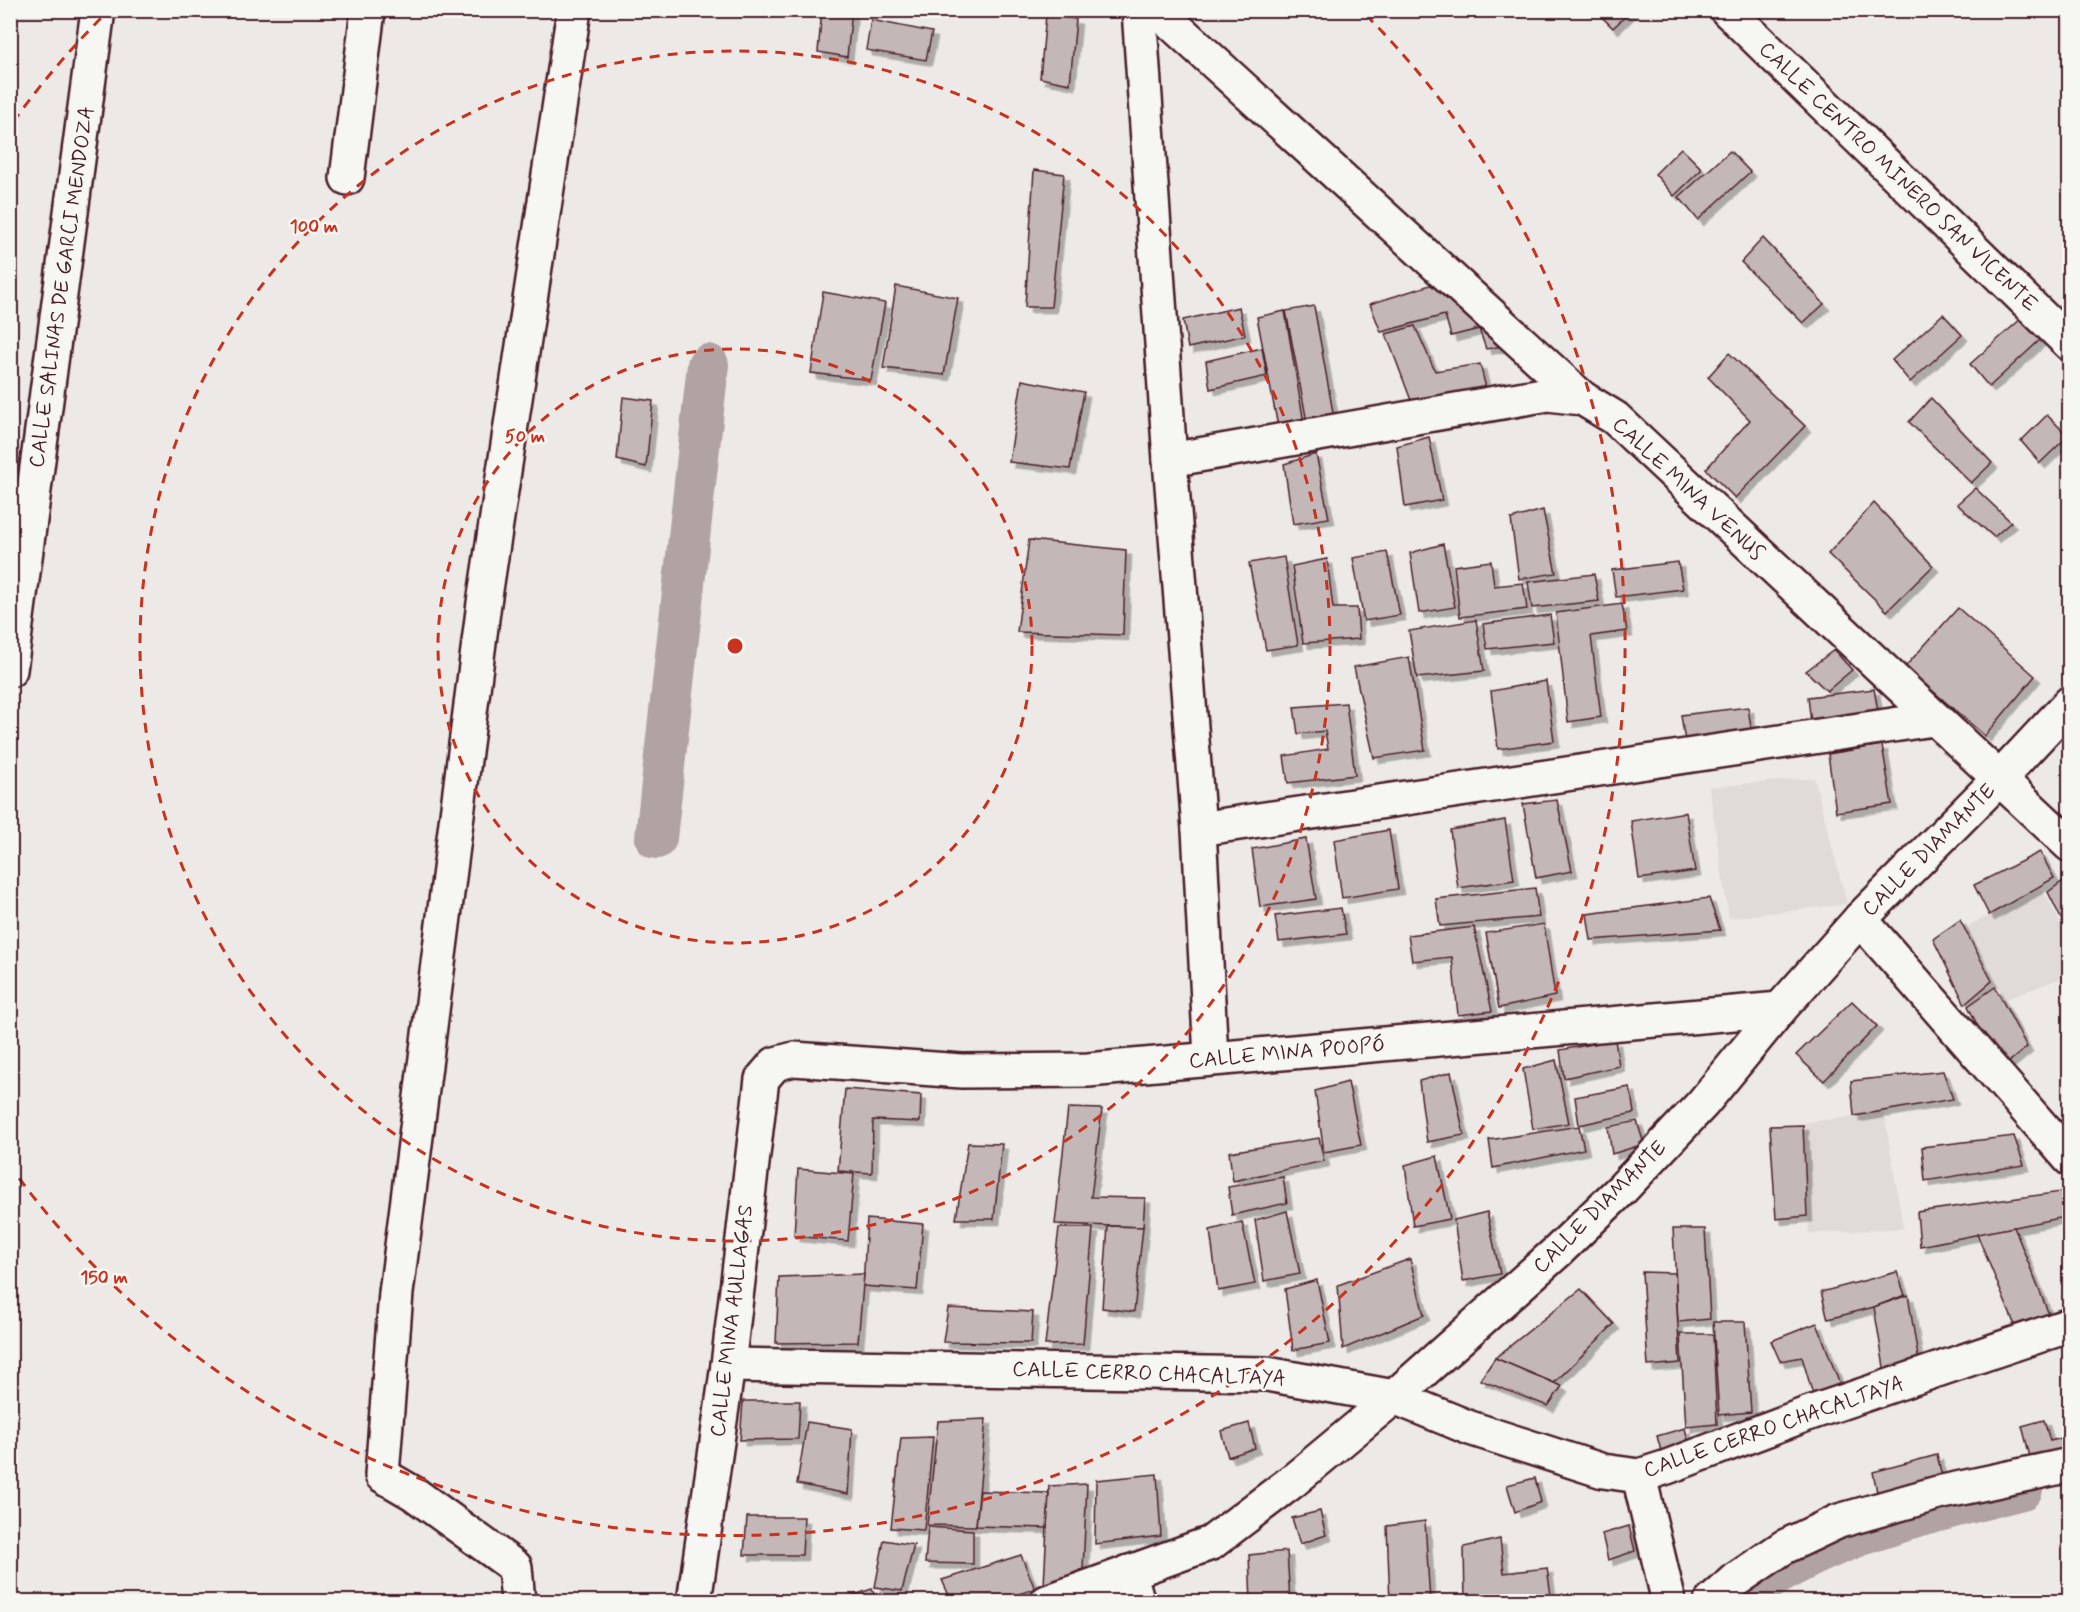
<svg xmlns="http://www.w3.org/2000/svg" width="2080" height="1612" viewBox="0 0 2080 1612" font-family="Mynerve,sans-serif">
<defs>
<filter id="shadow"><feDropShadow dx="5.5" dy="5.5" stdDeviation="0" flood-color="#0004"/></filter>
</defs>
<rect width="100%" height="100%" fill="#ece9e6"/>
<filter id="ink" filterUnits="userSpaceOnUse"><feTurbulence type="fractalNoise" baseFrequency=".0167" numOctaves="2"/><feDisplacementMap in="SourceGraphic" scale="12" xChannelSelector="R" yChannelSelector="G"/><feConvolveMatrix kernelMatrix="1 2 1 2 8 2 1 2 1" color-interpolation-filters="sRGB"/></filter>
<g filter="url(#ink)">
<g fill="#e0dad8">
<path d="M1814,778l33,126 -118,14 -20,-131z"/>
<path d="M2041,887l28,52v36l-65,25 -36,-73z"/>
<path d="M1884,1112l19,116 -94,6 -6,-111z"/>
</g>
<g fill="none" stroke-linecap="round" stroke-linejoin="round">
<g stroke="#b1a2a3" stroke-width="42">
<path d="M656,838l52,-473"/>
<path d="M1737,1602c81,-65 186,-87 285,-113"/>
</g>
</g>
<g fill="#c4b7b7" stroke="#4a1f2b" stroke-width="1.5" filter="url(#shadow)">
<path d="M822,10h30l-5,47 -29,-5z"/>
<path d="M1595,10h37l-19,18z"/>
<path d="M1046,15l30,4 -6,65 -30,-6z"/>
<path d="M871,20l61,12 -6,28 -60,-10z"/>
<path d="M1681,148l21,21 -28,27 -19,-22z"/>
<path d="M1730,151l20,21 -52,48 -19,-23z"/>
<path d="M1034,170l30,4 -13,133h-26z"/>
<path d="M1763,238l61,66 -21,19 -62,-61z"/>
<path d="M1446,280l68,64 -28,5 -7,-20 -28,7 -6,-21 -64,17 -11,-28z"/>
<path d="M896,286l62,12 -14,77 -61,-7z"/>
<path d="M823,292l62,11 -14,77 -60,-7z"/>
<path d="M1314,306l20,112 -27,4 -21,-111z"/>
<path d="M1239,307l6,28 -57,13 -5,-28z"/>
<path d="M1285,311l19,112 -26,4 -21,-110z"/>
<path d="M1943,314l19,21 -52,47 -18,-22z"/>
<path d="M2022,318l19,21 -52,48 -19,-23z"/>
<path d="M1415,326l20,45 45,-7 7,28 -75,11 -26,-69z"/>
<path d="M1262,348l5,28 -57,13 -4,-28z"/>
<path d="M1729,353l76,73 -70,72 -29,-29 44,-49 -42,-43z"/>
<path d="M1022,380l62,12 -14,77 -61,-7z"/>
<path d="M623,397l30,4 -7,66 -29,-7z"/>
<path d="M1931,398l61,65 -21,20 -62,-61z"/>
<path d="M2047,415l21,21 -28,27 -19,-22z"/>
<path d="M1429,437l13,63 -37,7 -8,-61z"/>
<path d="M1316,454l13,64 -36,6 -9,-60z"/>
<path d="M1975,488l36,34 -17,15 -37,-33z"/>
<path d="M1874,503l59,63 -46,45 -59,-57z"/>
<path d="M1543,510l13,63 -37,6 -8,-60z"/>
<path d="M1029,540l97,10 -3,85 -106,-3z"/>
<path d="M1443,544l12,63 -36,6 -9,-60z"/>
<path d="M1387,552l13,63 -36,6 -11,-63z"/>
<path d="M1284,557l14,88 -32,5 -17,-87z"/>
<path d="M1327,559l6,49h24l2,31 -56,4 -11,-77z"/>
<path d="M1491,561l3,25 29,-3 4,26 -67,8 -6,-51z"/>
<path d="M1678,562l5,27 -67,8 -4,-27z"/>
<path d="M1594,574l5,27 -67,7 -4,-26z"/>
<path d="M1622,604l5,27 -36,5 10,81 -33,5 -12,-109z"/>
<path d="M1958,608l77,68 -50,60 -80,-69z"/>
<path d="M1550,615l4,27 -67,7 -4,-25z"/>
<path d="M1476,620l8,51 -67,7 -8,-47z"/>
<path d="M1834,650l18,20 -25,21 -21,-20z"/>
<path d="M1409,657l16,93 -51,8 -20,-91z"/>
<path d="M1546,681l8,60 -56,8 -7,-58z"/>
<path d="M1874,689l5,27 -68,7 -3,-26z"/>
<path d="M1346,703l9,72 -67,8 -4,-27 44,-7 -3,-18 -27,3 -4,-27z"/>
<path d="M1748,707l4,28 -67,7 -4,-27z"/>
<path d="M1882,745l10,59 -56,8 -8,-58z"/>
<path d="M1557,800l15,71 -36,7 -13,-74z"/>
<path d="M1686,812l9,59 -56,8 -8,-58z"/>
<path d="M1505,820l9,60 -56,8 -8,-58z"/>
<path d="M1389,830l9,59 -56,9 -8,-58z"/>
<path d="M1306,839l10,60 -56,8 -8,-58z"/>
<path d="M2040,852l14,26 -65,37 -15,-30z"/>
<path d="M2070,876v61l-22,-45z"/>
<path d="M1535,888l4,29 -99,9 -4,-27z"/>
<path d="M1709,898l11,32 -129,10 -4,-26z"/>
<path d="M1341,908l5,26 -67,8 -4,-26z"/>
<path d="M1960,920l32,61 -27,23 -32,-65z"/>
<path d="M1544,924l11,72 -56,12 -13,-75z"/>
<path d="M1474,927l18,84 -34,4 -6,-58 -40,4 -4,-26z"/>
<path d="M1995,987l32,60 -28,23 -31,-64z"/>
<path d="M1852,1001l25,25 -53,55 -28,-26z"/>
<path d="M1615,1040l4,26 -55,12 -4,-28z"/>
<path d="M1556,1060l13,63 -36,6 -10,-60z"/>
<path d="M1943,1071l10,28 -99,17 -3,-35z"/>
<path d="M1451,1072l13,63 -37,7 -8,-61z"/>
<path d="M1348,1082l13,63 -37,7 -9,-61z"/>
<path d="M1630,1087l4,26 -55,12 -4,-28z"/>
<path d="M845,1089l76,6 -1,27 -47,-2 -1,53 -34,-2z"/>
<path d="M1068,1108l34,1 -11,88 54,1 -2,29 -88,-3z"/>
<path d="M1637,1121l7,23 -32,10 -4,-27z"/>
<path d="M1803,1125l4,91 -31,3 -6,-93z"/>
<path d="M1579,1126l5,23 -91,19 -4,-28z"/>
<path d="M2014,1136l10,29 -99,16 -3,-34z"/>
<path d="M1319,1138l5,23 -91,20 -4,-29z"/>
<path d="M968,1143l34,1 -8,75h-38z"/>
<path d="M1437,1156l13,63 -37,7 -8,-61z"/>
<path d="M798,1169l56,5 -6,67 -54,-5z"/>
<path d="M1283,1177l4,26 -55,12 -4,-28z"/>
<path d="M2068,1191l2,25 -150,30 -3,-34z"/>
<path d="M1287,1211l13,63 -36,7 -9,-61z"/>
<path d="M1487,1212l13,62 -37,7 -9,-61z"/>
<path d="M867,1219l56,5 -6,66 -54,-4z"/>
<path d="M1242,1222l13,62 -37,7 -8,-61z"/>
<path d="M1108,1226l35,1 -9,85 -32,-4z"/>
<path d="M2014,1227l36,90 -34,11 -39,-94z"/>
<path d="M1059,1228h34l-10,116 -38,1z"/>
<path d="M1673,1229h32l5,90 -32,3z"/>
<path d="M1410,1259l14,56 -81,34 -5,-64z"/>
<path d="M1642,1272l33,1 5,90 -32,3z"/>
<path d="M1897,1272l8,23 -31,12 -46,12 -7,-27z"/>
<path d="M864,1274l-6,68 -82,1 3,-66z"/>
<path d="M1317,1280l13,63 -37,7 -8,-61z"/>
<path d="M1581,1289l33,35 -60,59 -59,-25z"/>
<path d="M1908,1295l12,74 -34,10 -12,-72z"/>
<path d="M948,1308l85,4 -2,31 -88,-1z"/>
<path d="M1713,1322h32l6,90 -32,3z"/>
<path d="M1817,1323l26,70 -27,12 -14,-48 -22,4 -9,-20z"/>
<path d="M1680,1334h33l4,90 -31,3z"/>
<path d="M1495,1358l59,25 8,3 -14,20 -68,-26z"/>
<path d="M743,1401h57l-2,38 -58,1z"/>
<path d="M986,1419l-10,107 -49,-1 11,-104z"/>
<path d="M2044,1420l6,21 20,-5v25l-37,7 -11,-42z"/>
<path d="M807,1422l45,7 -4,65 -51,-10z"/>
<path d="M1249,1423l6,25 -27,9 -7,-26z"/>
<path d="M1685,1428l6,25 -27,9 -7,-26z"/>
<path d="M933,1437l-9,93 -33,-2 10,-90z"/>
<path d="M1937,1455l6,25 -66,12 -4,-20z"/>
<path d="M1157,1474l4,62 -66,8 1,-64z"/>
<path d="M1535,1478l6,24 -26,10 -8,-27z"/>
<path d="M1087,1484l-4,85 -39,17 5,-100z"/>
<path d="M980,1491l69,2 -2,35 -71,-2z"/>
<path d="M1320,1511l6,24 -26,9 -8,-26z"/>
<path d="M747,1517h57l-2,38h-58z"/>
<path d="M1425,1521l5,81h-40l-3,-76z"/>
<path d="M1629,1526l6,25 -27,9 -6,-26z"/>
<path d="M928,1527l45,3v34l-48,-1z"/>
<path d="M1500,1539l4,34 43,-5 4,27 -86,7 -1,-55z"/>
<path d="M884,1540l30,5 -12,46 -27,-4z"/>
<path d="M1287,1551l3,51h-39l-2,-47z"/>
<path d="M1021,1555l14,34 -43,13h-40l-10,-22z"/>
<path d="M872,1589l5,13h-43z"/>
</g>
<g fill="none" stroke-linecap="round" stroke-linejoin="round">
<defs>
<g id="minor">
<path d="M1139,10l31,450 29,369 12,229"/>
<path d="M1157,10l425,388"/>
<path d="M1727,10l343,334"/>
<path d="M347,178l21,-168"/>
<path d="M1170,460l378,-66 34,4 33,20 455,427"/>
<path d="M10,670l88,-660"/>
<path d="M1199,829l734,-110"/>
<path d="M1860,919l210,240"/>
<path d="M728,1365l539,9 127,23 76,31 133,43 36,5 28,-9 140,-53 263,-89"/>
<path d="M1639,1476l30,126"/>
<path d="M1129,1572l9,30"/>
<path d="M518,1602l-3,-35 -102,-74 -31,-18 14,-182 88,-690 90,-593"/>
<path d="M694,1602l34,-237 34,-286 13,-15 19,-5 168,12 126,-1 692,-61"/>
<path d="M1047,1602l164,-59 83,-63 100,-83 164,-146 64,-62 81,-86 77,-94 80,-90 138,-139 72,-77"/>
<path d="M1711,1602l26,-23 47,-32 55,-26 99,-28 132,-28"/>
</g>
</defs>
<use href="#minor" stroke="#4a1f2b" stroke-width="38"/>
<use href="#minor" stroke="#f6f6f2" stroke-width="33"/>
</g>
</g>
<g fill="none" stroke="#c8321e" stroke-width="3" stroke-dasharray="10 8">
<circle cx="735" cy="646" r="297"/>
<circle cx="735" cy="646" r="595"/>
<path d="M13 122A892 892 0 0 1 104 15M1366 15A892 892 0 1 1 13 1170"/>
</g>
<g text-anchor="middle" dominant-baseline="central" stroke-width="5" stroke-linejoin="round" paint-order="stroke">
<g font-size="21" fill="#4a1f2b" stroke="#f6f6f2">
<text transform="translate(1898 177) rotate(44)">CALLE CENTRO MINERO SAN VICENTE</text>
<text transform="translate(62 287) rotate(-82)">CALLE SALINAS DE GARCI MENDOZA</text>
<text transform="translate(1688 489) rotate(43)">CALLE MINA VENUS</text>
<text transform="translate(1929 850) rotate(-45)">CALLE DIAMANTE</text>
<text transform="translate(1287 1053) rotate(-5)">CALLE MINA POOPÓ</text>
<text transform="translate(1600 1207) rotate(-45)">CALLE DIAMANTE</text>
<text transform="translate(732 1321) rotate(-83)">CALLE MINA AULLAGAS</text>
<text transform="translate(1149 1374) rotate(2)">CALLE CERRO CHACALTAYA</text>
<text transform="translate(1774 1427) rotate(-19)">CALLE CERRO CHACALTAYA</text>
</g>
</g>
<circle cx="735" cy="646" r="9" fill="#c8321e" stroke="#f6f6f2" stroke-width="3"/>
<g font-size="18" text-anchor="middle" font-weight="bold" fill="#c8321e" stroke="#f6f6f2" stroke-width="5" stroke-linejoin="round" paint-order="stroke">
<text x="314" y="232">100 m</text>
<text x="525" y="442">50 m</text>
<text x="104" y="1283">150 m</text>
</g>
<rect width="2080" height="1612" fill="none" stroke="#f6f6f2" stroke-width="36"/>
<rect x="18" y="18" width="2044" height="1576" fill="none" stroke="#4a1f2b" stroke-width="2" filter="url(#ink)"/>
</svg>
